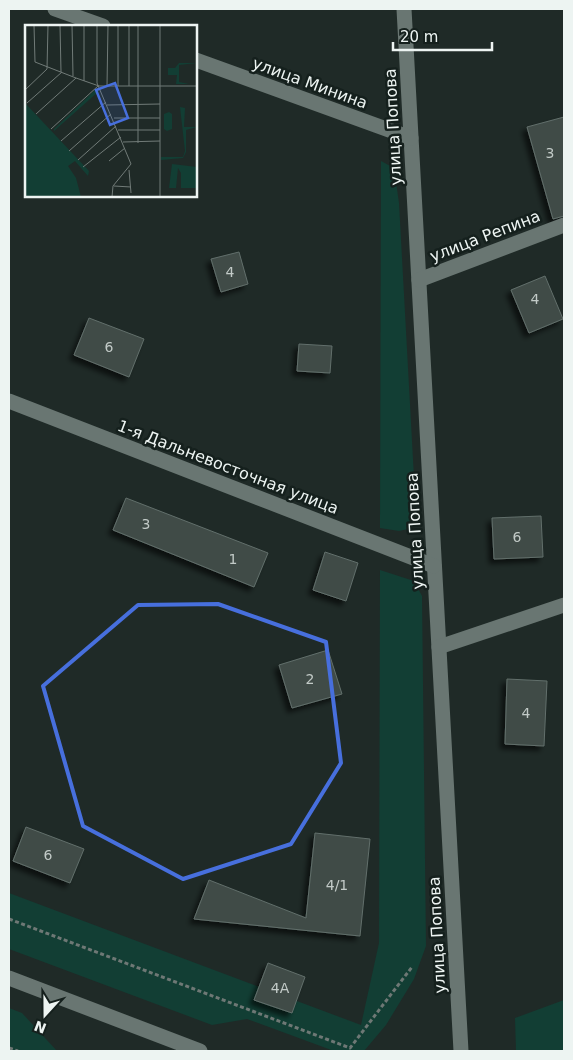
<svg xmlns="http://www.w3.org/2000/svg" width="573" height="1060" viewBox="0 0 573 1060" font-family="'DejaVu Sans',sans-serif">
<defs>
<filter id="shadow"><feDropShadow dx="-4.5" dy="4.5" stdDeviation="2.5" flood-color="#0009"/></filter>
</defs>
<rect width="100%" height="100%" fill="#1f2a27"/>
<g fill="#123e34">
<path d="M381,161l13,7 5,35 17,311 -2,8 -6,7 -9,2 -19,-3z"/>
<path d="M380,570l34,11 8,15 4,350 -12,33 -28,46 -22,26h-30l-87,-32 -35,6 -203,-76v-56l352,132 18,-82z"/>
<path d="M564,1000v51h-48l-1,-33z"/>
<path d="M9,1008l13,5 35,38h-48z"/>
</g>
<g fill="#3f4b47" stroke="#626f6b" filter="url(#shadow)">
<path d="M564,117v99l-11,3 -26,-92z"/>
<path d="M239,252l9,32 -27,8 -10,-33z"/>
<path d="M545,276l18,43 -34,14 -18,-43z"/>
<path d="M89,318l55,21 -15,38 -55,-22z"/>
<path d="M299,344l33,2 -2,27 -33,-2z"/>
<path d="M126,498l142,55 -14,34 -141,-57z"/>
<path d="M541,516l2,41 -49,2 -2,-41z"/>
<path d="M325,552l33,11 -12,38 -33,-11z"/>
<path d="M328,650l14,44 -50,14 -13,-43z"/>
<path d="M507,679l40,2 -3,65 -39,-2z"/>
<path d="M26,827l58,22 -14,34 -57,-22z"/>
<path d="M315,833l55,6 -10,97 -166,-17 15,-39 97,38z"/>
<path d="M268,963l37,14 -13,36 -38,-13z"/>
</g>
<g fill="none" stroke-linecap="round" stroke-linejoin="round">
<g stroke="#6e7875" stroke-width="3" stroke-dasharray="4 2.5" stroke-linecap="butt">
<path d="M9,919l341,129 62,-81"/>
<path d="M9,1048l9,3"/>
</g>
<g stroke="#697672" stroke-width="15">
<path d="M55,9l48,17"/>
<path d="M404,9l57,1042"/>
<path d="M196,60l215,78"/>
<path d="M419,280l145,-55"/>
<path d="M9,401l425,165"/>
<path d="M439,647l125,-42"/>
<path d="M9,978l191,73"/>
</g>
</g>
<path fill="none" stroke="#476fdd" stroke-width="4" stroke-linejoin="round" d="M218,604l108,38 15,121 -50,81 -108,35 -100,-53 -40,-140 95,-81z"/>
<g text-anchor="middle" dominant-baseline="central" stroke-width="5" stroke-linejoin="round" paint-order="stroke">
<g font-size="14" fill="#c2cac7">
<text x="550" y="153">3</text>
<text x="230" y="272">4</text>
<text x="535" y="299">4</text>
<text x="109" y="347">6</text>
<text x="146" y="524">3</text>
<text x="517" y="537">6</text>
<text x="233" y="559">1</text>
<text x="310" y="679">2</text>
<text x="526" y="713">4</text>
<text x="48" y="855">6</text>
<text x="337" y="885">4/1</text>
<text x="280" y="988">4А</text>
</g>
<g font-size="16" fill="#edf4f2" stroke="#15201d">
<text transform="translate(310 83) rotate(20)">улица Минина</text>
<text transform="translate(393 127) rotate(-93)">улица Попова</text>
<text transform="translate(485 236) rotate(-21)">улица Репина</text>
<text transform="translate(228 467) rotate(21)">1-я Дальневосточная улица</text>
<text transform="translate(415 531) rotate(-93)">улица Попова</text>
<text transform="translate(437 935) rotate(-93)">улица Попова</text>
</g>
</g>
<g transform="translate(25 25)">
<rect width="172" height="172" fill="#1f2a27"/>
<path d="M154,38h18l-18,2v17l10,2h-13l1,-9h-9v-7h7zM72,63l2,3 -45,40v-2zM0,78l64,68 -1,5 -13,-15 -7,5 8,12 5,19h-56zM155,82l5,1 -1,19h13l-11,3v22l-3,6 -22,2v-3h22l2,-6zM144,87l3,2v15l-5,2 -3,-2v-15zM147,139l25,3v21h-16v-15l-3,-5 -2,20h-7z" fill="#123e34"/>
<path fill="none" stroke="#717b78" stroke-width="1" d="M9,0l1,37 41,16 23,8h99M35,0l1,47M47,0l1,51M59,0v56M72,0v58l34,81 -18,22 -1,11M93,0v61M104,0v61M113,0v118M82,61l1,-61M0,65l22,-21 1,-44M2,78l35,-31M82,80l53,-1M11,89l40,-36M89,93h46M26,104l47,-43M93,105h42M36,116l45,-39M98,117l37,-1M44,126l42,-37M53,135l38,-34M84,136l16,-13M58,142l38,-30M104,145l2,23M89,161l17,1M135,172v-172"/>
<path fill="#476fdd" fill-opacity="0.15" stroke="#476fdd" stroke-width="2.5" d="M90,58l13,35 -18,7 -14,-35z"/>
<rect width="172" height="172" fill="none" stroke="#edf4f2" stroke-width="2.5"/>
</g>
<rect width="573" height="1060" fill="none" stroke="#edf4f2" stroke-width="20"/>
<g transform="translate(45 1015) rotate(201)" stroke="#15201d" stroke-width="4" paint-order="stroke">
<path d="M0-4L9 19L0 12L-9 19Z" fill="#edf4f2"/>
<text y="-8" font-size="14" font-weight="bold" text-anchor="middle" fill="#edf4f2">N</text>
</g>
<path d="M393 42v8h99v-8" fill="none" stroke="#edf4f2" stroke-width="2.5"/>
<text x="400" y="42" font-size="15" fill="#edf4f2" stroke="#15201d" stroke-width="4" paint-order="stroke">20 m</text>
</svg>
